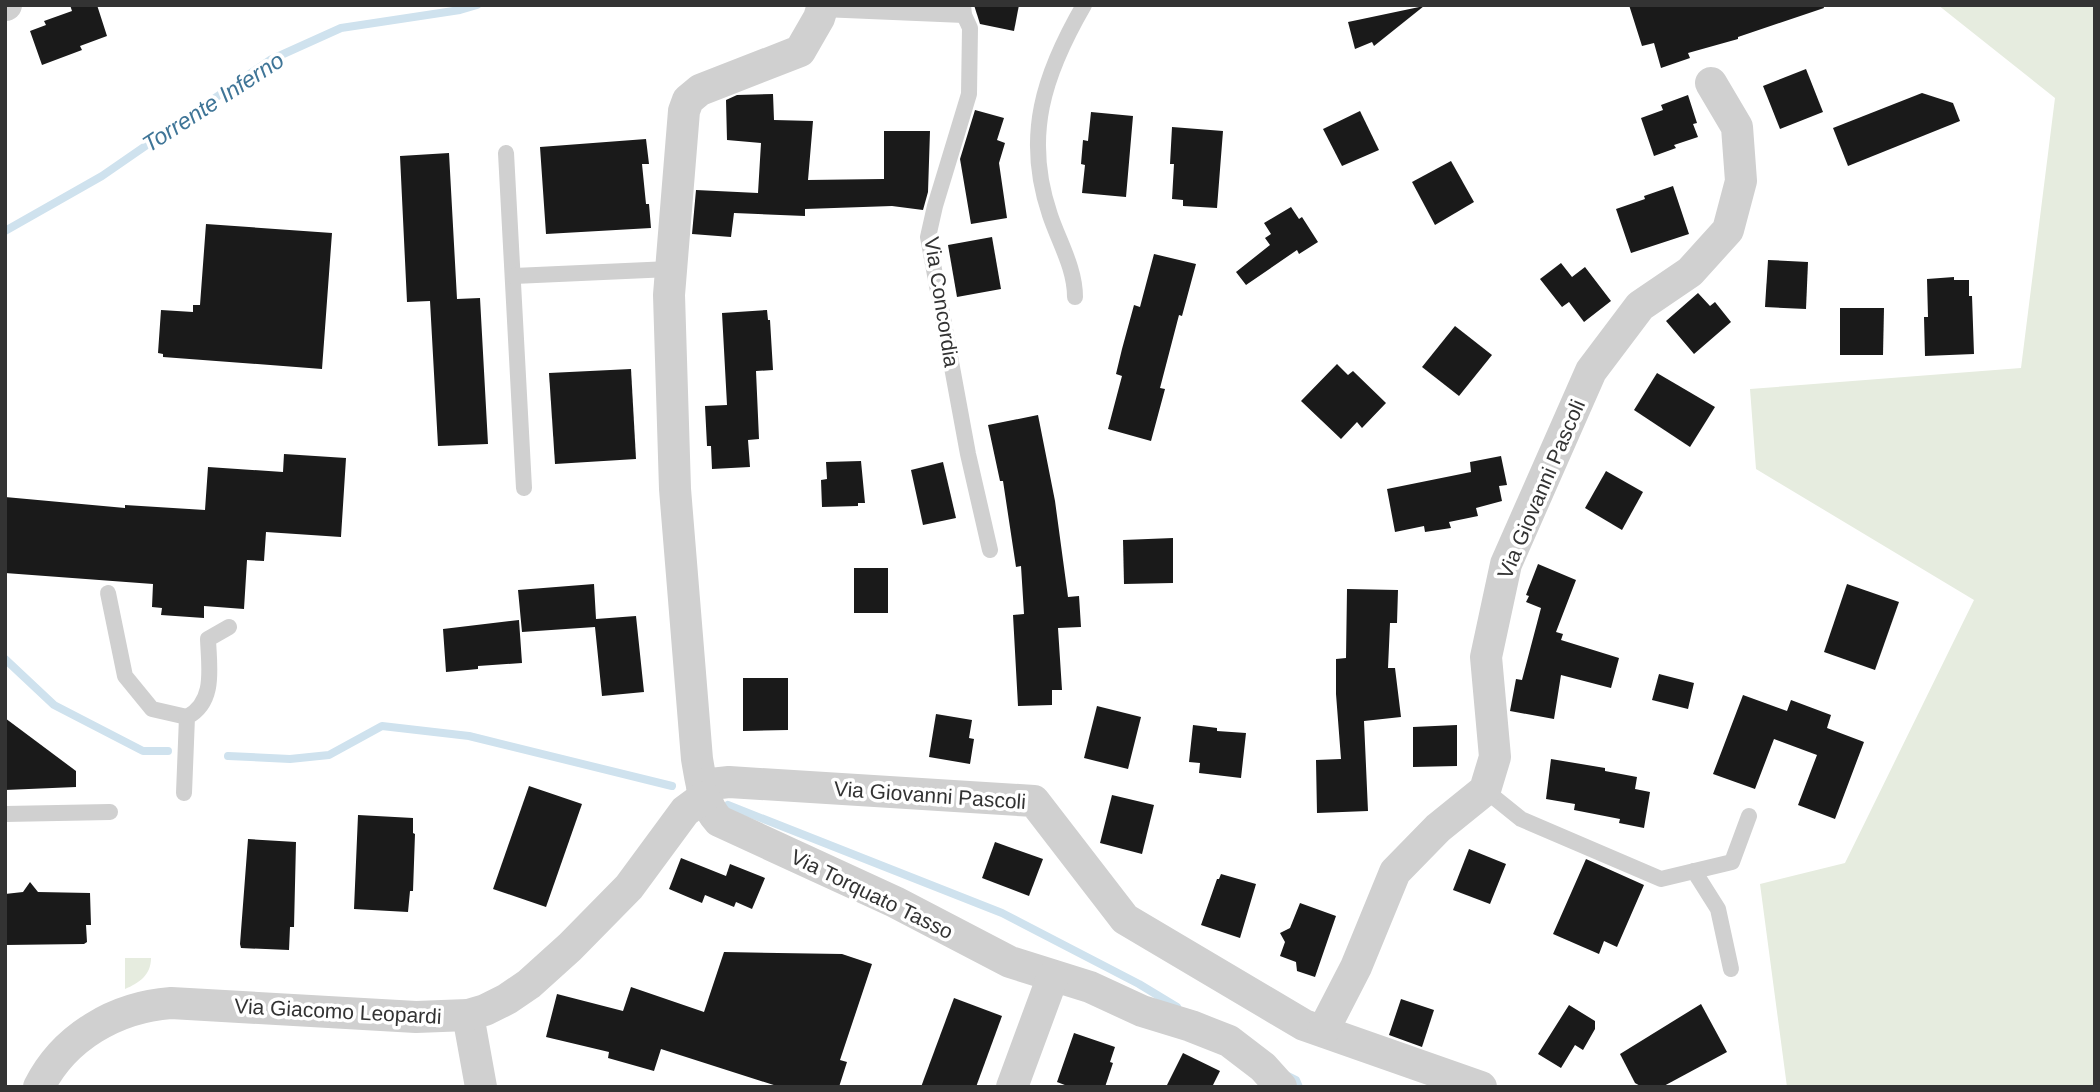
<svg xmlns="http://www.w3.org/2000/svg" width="2100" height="1092" viewBox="0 0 2100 1092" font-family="Helvetica,sans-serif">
<rect width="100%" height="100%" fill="#fff"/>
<g fill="#e6ecdf">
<path d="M1938,5h157v1082h-308l-27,-203 85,-21 129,-263 -218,-131 -6,-80 271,-21 34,-270z"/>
<path d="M125,958h26c0,17 -12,25 -26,31z"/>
</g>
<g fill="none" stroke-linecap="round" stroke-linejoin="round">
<g stroke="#cfe2ee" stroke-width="8">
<path d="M5,231l97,-55 168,-116 71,-32 119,-18 17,-5"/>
<path d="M5,659l49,46 89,46h25"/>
<path d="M228,756l62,3 39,-4 53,-29 87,10 203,50"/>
<path d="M728,805l274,108 137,71 38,23"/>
<path d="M1286,1075l10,5 3,7"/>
</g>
</g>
<g fill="#1a1a1a">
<path d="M70,5h27l10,31 -27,10 2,4 -40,15 -12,-34 16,-6 -2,-4 28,-10z"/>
<path d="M974,5h45l-5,26 -34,-7z"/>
<path d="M1629,5h194l1,3 -86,29v2l-50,14 2,5 -29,10 -7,-25 -12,3z"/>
<path d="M1424,6l-50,40 -2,-4 -17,7 -7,-27z"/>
<path d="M1806,69l17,43 -43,17 -17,-43z"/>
<path d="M1922,93l31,10 7,18 -112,45 -15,-38z"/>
<path d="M773,94l1,26 39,1 -5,59 76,-1v-48h46l-2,61 -5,18 -31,-4 -87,3v7l-71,-3 -3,24 -39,-3 4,-44 62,3 3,-50 -34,-3 -1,-40 11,-5z"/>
<path d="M1688,95l9,28 -4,1 5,13 -24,8 2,3 -22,8 -13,-38 22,-8 -2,-5z"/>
<path d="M975,110l29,8 -7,22 8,3 -6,20 8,55 -36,6 -11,-65z"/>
<path d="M1360,111l19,39 -37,16 -19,-37z"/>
<path d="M1091,112l42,4 -7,81 -44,-4 3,-28 -4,-1 2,-24 5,1z"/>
<path d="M1172,127l51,4 -6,77 -34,-2v-6l-11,-1 2,-35h-4z"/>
<path d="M646,139l3,25h-7l4,40h3l2,24 -105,6 -6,-87z"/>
<path d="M449,153l8,146 23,-1 8,146 -50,2 -8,-145 -23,1 -7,-146z"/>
<path d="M1451,161l23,41 -39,23 -23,-43z"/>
<path d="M1673,186l16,48 -58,19 -15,-44 29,-10 -1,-3z"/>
<path d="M1291,207l8,12 3,-2 16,25 -19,12 -2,-4 -51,35 -10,-13 34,-27 -5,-7 6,-4 -7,-11z"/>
<path d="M206,224l126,9 -10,136 -159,-12v-3l-5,-1 3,-43 32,2v-7h7z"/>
<path d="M992,237l9,52 -44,8 -9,-52z"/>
<path d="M1154,254l42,10 -14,52 -3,-1 -19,73 5,1 -14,52 -43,-12 14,-53 -6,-2 6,-25 12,-44 6,2z"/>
<path d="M1768,260l40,2 -2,47 -41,-2z"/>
<path d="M1561,263l11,14 13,-10 26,34 -27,21 -15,-20 -7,5 -22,-28z"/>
<path d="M1954,277v3h15v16h3l2,58 -49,2 -1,-39h4l-1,-38z"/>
<path d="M1698,293l12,13 5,-4 16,20 -37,32 -28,-33z"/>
<path d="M1840,308h44l-1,47h-43z"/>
<path d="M767,310l1,10h2l3,50 -17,1 3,68 -11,1 2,27 -38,2 -1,-23h-4l-2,-40 22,-1 -5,-92z"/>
<path d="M1455,326l37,29 -33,41 -37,-29z"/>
<path d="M1337,364l11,11 5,-4 33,32 -24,25 -5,-6 -16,17 -40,-38z"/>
<path d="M631,369l5,90 -81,5 -6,-91z"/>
<path d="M1657,373l58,34 -25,40 -56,-37z"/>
<path d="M1038,415l17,86 13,96 11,-1 2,31 -23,1 4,62h-10v15l-34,1 -5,-91 11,-1 -3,-48 -5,1 -13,-86h-3l-12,-56z"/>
<path d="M284,454l62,4 -5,79 -75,-5 -2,29 -17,-1 -3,49 -40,-3v12l-43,-3 1,-7 -10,-1 1,-23 -148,-11v-76l120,11v-3l80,5 3,-43 75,5z"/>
<path d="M1501,456l6,29 -8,1 3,15 -26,7 2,8 -29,6 2,6 -26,4 -1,-6 -29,6 -8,-43 84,-17 -1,-10z"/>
<path d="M861,461l4,42h-7v3l-36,1 -1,-27 6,-1 -1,-17z"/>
<path d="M943,462l13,56 -33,7 -12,-55z"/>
<path d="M1606,471l37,21 -21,38 -37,-22z"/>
<path d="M1173,538v45l-49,1 -1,-44z"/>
<path d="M1538,564l38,16 -20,52 7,2 -2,6 58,18 -8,30 -50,-13 -7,44 -44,-8 6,-32 6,1 19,-72 -15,-6 3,-6 -3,-1z"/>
<rect x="854" y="568" width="34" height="45"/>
<path d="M594,584l2,35 40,-3 8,76 -42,4 -7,-69 -73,5 -4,-42z"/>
<path d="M1847,584l52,18 -24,68 -51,-18z"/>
<path d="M1347,589l51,1 -1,33h-7l-2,45h7l6,49 -37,4 4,90 -51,2 -1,-53 25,-1 -5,-65v-35l10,-1z"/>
<path d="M519,620l3,43 -44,3v3l-32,3 -3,-43z"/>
<path d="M1659,674l35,9 -6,26 -36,-9z"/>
<path d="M743,678h45v52l-45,1z"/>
<path d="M1743,695l44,16 4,-11 40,15 -4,13 37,14 -29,77 -37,-14 19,-50 -43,-16 -19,50 -42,-15z"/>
<path d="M1097,706l44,11 -13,52 -44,-11z"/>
<path d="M936,714l36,6 -3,18 5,1 -4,25 -41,-7z"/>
<path d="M5,718l71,53v16l-71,3z"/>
<path d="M1193,725l24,3v3l29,2 -5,45 -42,-5 1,-10 -11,-1z"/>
<path d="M1457,725v41l-44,1v-40z"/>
<path d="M1551,759l54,9v3l32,6 -2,12 15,3 -6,36 -25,-5 1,-4 -46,-9 1,-6 -29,-5z"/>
<path d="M529,786l53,18 -36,103 -53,-18z"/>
<path d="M1112,795l42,10 -12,49 -42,-11z"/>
<path d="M358,815l55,3v15l2,1 -2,57h-3l-2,21 -54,-3z"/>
<path d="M248,839l48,3 -2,85h-4l-1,23 -48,-2 -1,-4z"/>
<path d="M995,842l48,17 -14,37 -47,-18z"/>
<path d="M1469,849l37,15 -16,40 -37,-14z"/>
<path d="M681,858l45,18 4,-12 35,14 -13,31 -16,-7 -2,5 -29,-12 -3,8 -33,-14z"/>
<path d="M1586,859l58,26 -27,62 -13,-6 -5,13 -46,-20z"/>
<path d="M1221,874l35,10 -16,54 -39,-13 16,-46h2z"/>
<path d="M30,882l8,10 52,1 1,32h-5l1,17 -3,2 -79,1v-51l18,-2z"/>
<path d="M1300,903l36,13 -21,61 -18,-6 -1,-9 -16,-6 5,-14 -5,-9 10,-5z"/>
<path d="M724,952l118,2 30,10 -32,96 7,2 -8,25h-59l-119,-38 -7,22 -46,-13 1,-6 -63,-15 11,-43 66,17 8,-24 73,25z"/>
<path d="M954,998l48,18 -26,71h-55z"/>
<path d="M1401,999l33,11 -12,37 -33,-12z"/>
<path d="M1701,1004l26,48 -65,35h-20l-7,-4 -15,-29z"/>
<path d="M1569,1005l26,16v8l-12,21 -8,-5 -14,23 -23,-14z"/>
<path d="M1074,1033l41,14 -5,15 3,1 -8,24h-35l-13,-5z"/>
<path d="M1183,1053l37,18 -8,16h-46z"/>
</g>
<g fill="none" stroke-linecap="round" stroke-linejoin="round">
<g stroke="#d0d0d0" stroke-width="16">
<path d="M963,5l1,10 6,13 -1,66 -34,112 -7,31 40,217 22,96"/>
<path d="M822,9l142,6"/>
<path d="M506,153l18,335"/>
<path d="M514,276l156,-7"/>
<path d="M1075,297c0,-29 -16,-55 -25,-82 -27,-79 -6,-141 34,-210"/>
<path d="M108,593l17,83 27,33 35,8"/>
<path d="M1485,790l36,29 140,60 71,-17 17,-46"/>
<path d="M184,793l3,-76c29,-15 22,-50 21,-78l21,-12"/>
<path d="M5,814l105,-2"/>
<path d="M1694,871l24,38 13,60"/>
</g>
<g stroke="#d0d0d0" stroke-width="32">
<path d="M5,5h1"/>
<path d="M823,5l-4,13 -19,33 -100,39 -12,10 -4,11 -15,184 6,194 22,270c4,22 6,45 22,62l176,81 115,60 80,25 52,24 49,15 38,15 34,26 18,20"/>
<path d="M702,785l27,-3 305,19 91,118 179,106 177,62"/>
<path d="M468,1015l13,72"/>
<path d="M1323,1031l33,-64 39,-95 43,-44 47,-38 10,-33 -9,-100 20,-93 85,-193 49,-65 50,-34 38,-42 13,-49 -4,-54 -26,-44"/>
<path d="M39,1087c25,-50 77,-80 132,-84l245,14 52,-2 17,-5 22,-11 22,-15 41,-37 59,-60 56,-76 19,-14"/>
<path d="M1012,1087l41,-111"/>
</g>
</g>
<g text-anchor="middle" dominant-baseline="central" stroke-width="7" stroke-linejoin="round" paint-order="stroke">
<g font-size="21" fill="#333" stroke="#fff">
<text transform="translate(942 302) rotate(81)">Via Concordia</text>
<text transform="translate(1541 489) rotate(-67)">Via Giovanni Pascoli</text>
<text transform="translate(930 795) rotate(4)">Via Giovanni Pascoli</text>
<text transform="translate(872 894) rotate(26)">Via Torquato Tasso</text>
<text transform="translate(338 1011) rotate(3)">Via Giacomo Leopardi</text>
</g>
<g font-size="23" font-style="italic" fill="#3f7597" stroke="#fff">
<text transform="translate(213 102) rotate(-33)">Torrente Inferno</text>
</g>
</g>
<rect width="2100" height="1092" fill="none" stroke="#333333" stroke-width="14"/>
</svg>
